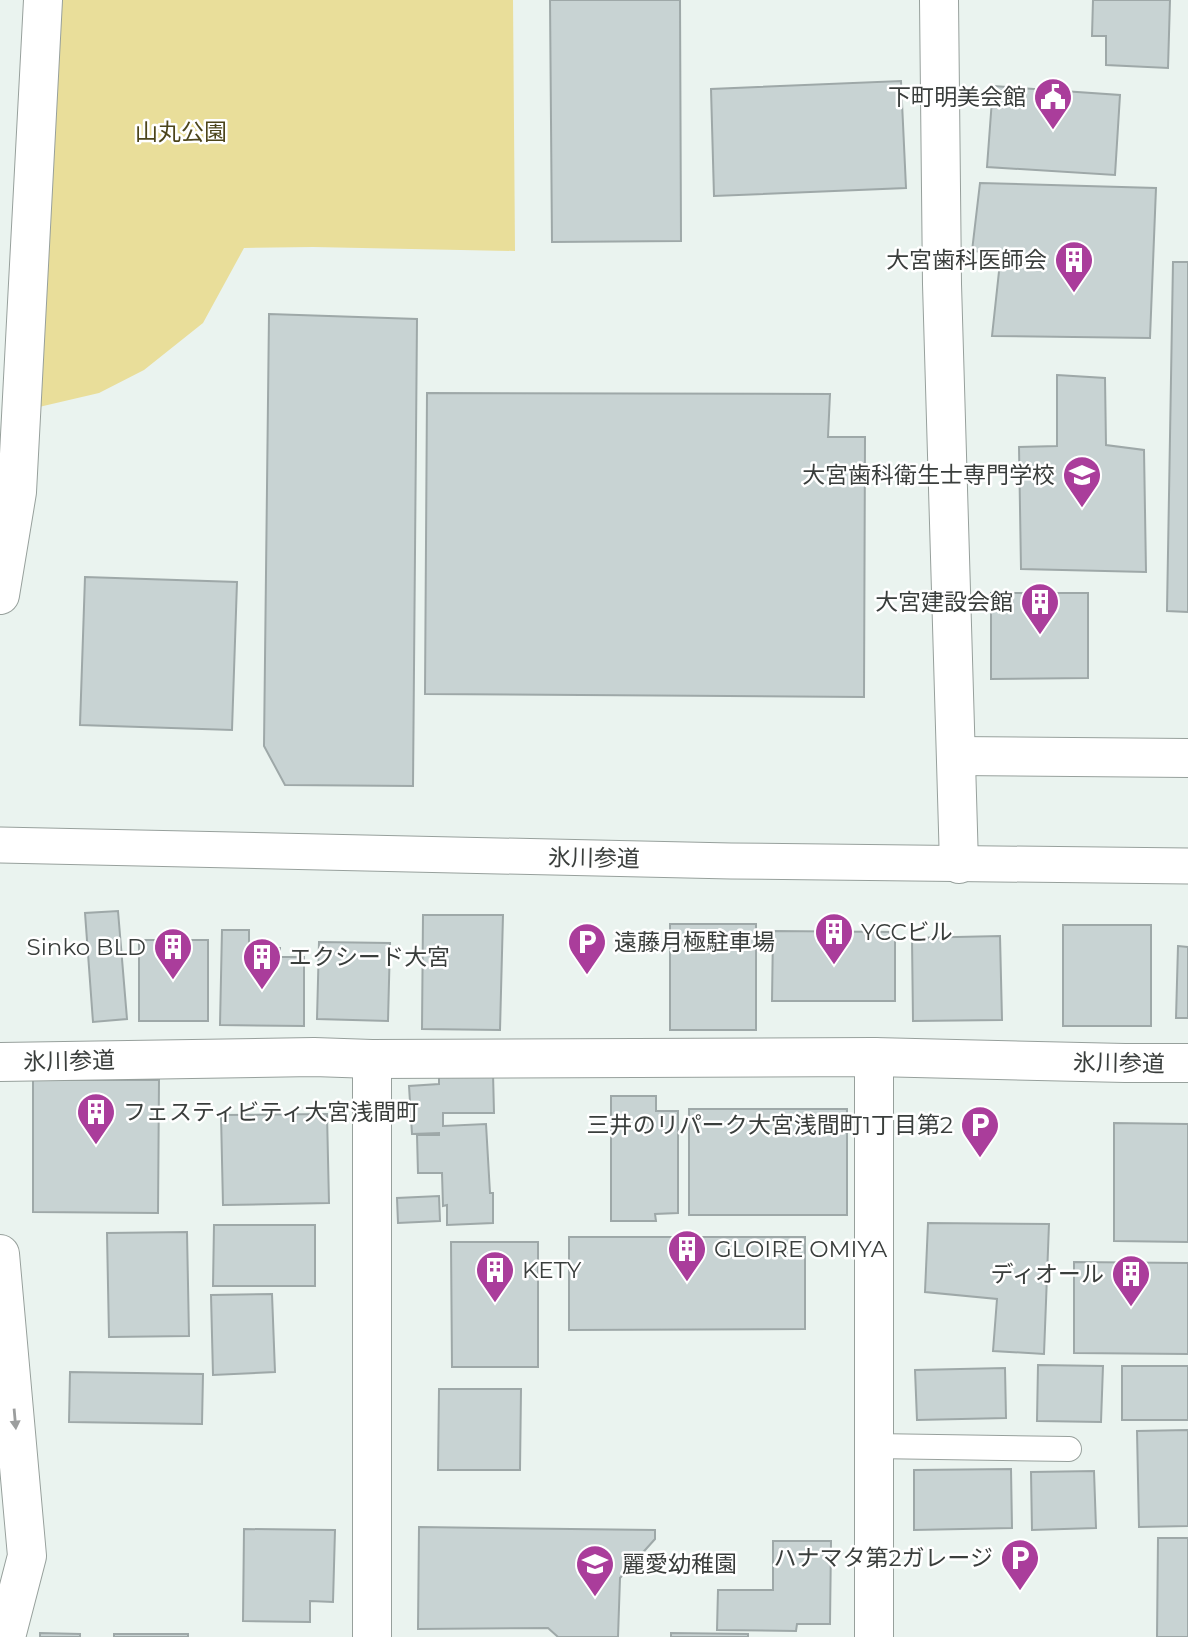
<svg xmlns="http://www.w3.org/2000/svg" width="1188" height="1637" viewBox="0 0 1188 1637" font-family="Montserrat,'Noto Sans JP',sans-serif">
<rect width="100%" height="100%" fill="#eaf3ef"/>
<path fill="#e9de9a" d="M55,0h458l2,251 -202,-4 -69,1 -41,75 -59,47 -45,23 -60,14z"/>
<g fill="#c8d3d3" stroke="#9ea8a8" stroke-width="2">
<path d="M550,0h130l1,241 -129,1z"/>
<path d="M1093,0h77l-2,68 -62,-3v-29h-14z"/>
<path d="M901,81l5,107 -192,8 -3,-107z"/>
<path d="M993,86l127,9 -5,80 -128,-8z"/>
<path d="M980,183l176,5 -6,150 -158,-2 9,-83 -29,-2z"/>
<path d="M1173,262h15v350l-21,-1z"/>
<path d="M269,314l148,5 -4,467 -128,-1 -21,-39z"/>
<path d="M1057,375l48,3 1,67 38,5 2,122 -125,-3 -2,-122 38,-1z"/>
<path d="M427,393l403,1 -2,43h37l-1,260 -439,-3z"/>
<path d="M85,577l152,5 -5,148 -152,-5z"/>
<path d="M991,593h97v85l-97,1z"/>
<path d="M118,911l9,108 -34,3 -8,-109z"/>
<path d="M423,915h80l-3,115 -78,-1z"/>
<rect x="670" y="924" width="86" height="106"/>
<rect x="1063" y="925" width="88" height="101"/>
<path d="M222,930h27v18h31v9h24v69l-84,-1z"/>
<path d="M773,931l122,1v69h-123z"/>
<path d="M1000,936l2,84 -89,1 -1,-83z"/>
<rect x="139" y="940" width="69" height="81"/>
<path d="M319,942l71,1 -2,78 -71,-2z"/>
<path d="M1178,946l10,1v71h-12z"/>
<path d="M439,1073h54l1,40h-51v13l43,-2 4,69h3v30l-46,2v-20l-4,1 -1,-33h-24l-1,-38h22v-2l-27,1 -3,-48 30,-2z"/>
<path d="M33,1080h126l-1,133 -125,-1z"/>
<path d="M611,1096h45v15h22v102l-23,1 1,7h-45z"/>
<rect x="689" y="1109" width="158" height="106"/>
<path d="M327,1114l2,89 -106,2 -2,-90z"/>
<path d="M1114,1123l74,1v118l-74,-1z"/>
<path d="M439,1196l1,25 -42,2 -1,-25z"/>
<path d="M928,1223l121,1 -5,130 -51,-3 4,-52 -72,-7z"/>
<path d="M214,1225h101v61h-102z"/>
<path d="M187,1232l2,104 -80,1 -2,-104z"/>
<path d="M569,1237h236v92l-236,1z"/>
<path d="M451,1242h87v125h-86z"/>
<path d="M1074,1262l114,1v91l-114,-1z"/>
<path d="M272,1294l3,78 -62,3 -2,-80z"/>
<path d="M1038,1365l65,1 -2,56 -64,-1z"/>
<rect x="1122" y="1366" width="66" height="54"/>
<path d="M1005,1368l1,50 -89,2 -2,-50z"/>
<path d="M70,1372l133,2 -1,50 -133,-2z"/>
<path d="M439,1389h82l-1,81h-82z"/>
<path d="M1188,1430v96l-49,1 -2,-96z"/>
<path d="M1011,1469l1,59 -98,2v-60z"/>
<path d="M1094,1471l2,57 -64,2 -1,-58z"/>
<path d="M419,1527l236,3v9l-35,39 -2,59h-60l-10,-9 -130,1z"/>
<path d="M244,1529l91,1 -2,72 -23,-1v21l-67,-1z"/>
<path d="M1158,1538h30v99h-31z"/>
<path d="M773,1541h58l-1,83h-33l-1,7 -79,-1 1,-40h55z"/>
<path d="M40,1633l40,1v3h-40z"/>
<path d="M671,1633l77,1v3h-77z"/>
<rect x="114" y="1634" width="74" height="3"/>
</g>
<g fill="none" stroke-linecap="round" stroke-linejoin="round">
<defs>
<path id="service" d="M874,1446l195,3"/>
<path id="pedestrian" d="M0,845l731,16 457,5"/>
<g id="minor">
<path d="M939,0l3,284 17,580"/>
<path d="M0,595l17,-103 26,-492"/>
<path d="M874,1057v580"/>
<path d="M0,1062l314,-5 58,2 502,-2 251,6h63"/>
<path d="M0,1254l27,302 -21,81"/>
<path d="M372,1637v-578"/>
</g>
<path id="tertiary" d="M956,756l232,2"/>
</defs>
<use href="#service" stroke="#97a09c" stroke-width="26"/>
<use href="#pedestrian" stroke="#97a09c" stroke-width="37"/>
<use href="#minor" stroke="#97a09c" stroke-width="40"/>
<use href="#tertiary" stroke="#97a09c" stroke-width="40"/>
<use href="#service" stroke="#fff" stroke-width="24"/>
<use href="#pedestrian" stroke="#fff" stroke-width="35"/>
<use href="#minor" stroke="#fff" stroke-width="38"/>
<use href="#tertiary" stroke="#fff" stroke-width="38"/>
</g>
<defs><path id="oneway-solid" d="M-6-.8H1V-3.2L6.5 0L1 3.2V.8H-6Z" transform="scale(1.75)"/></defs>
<use fill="#9c9e9e" href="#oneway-solid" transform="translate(15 1419) rotate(85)"/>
<defs>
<symbol id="civic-pin" viewBox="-11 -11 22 30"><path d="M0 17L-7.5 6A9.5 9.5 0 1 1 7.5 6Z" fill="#aa3d9b" stroke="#fff"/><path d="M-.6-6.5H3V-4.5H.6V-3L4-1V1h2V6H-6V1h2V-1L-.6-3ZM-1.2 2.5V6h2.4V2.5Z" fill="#fff"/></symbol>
<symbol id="building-pin" viewBox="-11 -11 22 30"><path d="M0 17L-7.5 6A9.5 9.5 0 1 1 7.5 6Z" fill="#aa3d9b" stroke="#fff"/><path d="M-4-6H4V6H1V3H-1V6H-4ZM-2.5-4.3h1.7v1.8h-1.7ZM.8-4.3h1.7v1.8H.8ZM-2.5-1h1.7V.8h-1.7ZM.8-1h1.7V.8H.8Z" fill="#fff"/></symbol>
<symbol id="university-pin" viewBox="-11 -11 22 30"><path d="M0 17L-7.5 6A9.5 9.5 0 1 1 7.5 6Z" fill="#aa3d9b" stroke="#fff"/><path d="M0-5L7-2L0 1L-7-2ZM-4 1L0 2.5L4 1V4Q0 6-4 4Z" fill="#fff"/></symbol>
<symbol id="parking-pin" viewBox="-11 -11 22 30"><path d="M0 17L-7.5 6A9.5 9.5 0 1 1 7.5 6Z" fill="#aa3d9b" stroke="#fff"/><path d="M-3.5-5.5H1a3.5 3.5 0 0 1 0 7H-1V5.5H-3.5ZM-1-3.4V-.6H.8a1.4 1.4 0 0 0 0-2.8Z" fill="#fff"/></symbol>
<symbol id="school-pin" viewBox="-11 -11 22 30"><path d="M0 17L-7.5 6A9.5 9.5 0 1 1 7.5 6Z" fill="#aa3d9b" stroke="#fff"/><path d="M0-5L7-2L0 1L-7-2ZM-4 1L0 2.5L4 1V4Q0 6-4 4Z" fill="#fff"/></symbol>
</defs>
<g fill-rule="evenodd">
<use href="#civic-pin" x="1031" y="75" width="44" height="60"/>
<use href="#building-pin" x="1052" y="238" width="44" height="60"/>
<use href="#university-pin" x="1060" y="453" width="44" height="60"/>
<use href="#building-pin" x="1018" y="580" width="44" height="60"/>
<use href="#building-pin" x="812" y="910" width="44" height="60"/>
<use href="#parking-pin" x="565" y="920" width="44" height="60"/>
<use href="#building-pin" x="151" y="925" width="44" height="60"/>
<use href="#building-pin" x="240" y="935" width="44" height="60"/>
<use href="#building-pin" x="74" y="1090" width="44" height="60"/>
<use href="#parking-pin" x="958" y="1103" width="44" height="60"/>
<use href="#building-pin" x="665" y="1227" width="44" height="60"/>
<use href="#building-pin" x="473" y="1248" width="44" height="60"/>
<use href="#building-pin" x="1109" y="1252" width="44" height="60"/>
<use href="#parking-pin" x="998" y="1536" width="44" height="60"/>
<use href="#school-pin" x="573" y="1542" width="44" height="60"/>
</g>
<g text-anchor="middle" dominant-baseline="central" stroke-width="5" stroke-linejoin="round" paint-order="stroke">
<g font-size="23" fill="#3a3e3c" stroke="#fff" text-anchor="end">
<text x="1026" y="97">下町明美会館</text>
<text x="1047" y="260">大宮歯科医師会</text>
<text x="1055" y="475">大宮歯科衛生士専門学校</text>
<text x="1013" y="602">大宮建設会館</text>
<text x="861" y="932" text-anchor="start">YCCビル</text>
<text x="614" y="942" text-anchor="start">遠藤月極駐車場</text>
<text x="146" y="947">Sinko BLD</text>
<text x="289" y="957" text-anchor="start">エクシード大宮</text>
<text x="123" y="1112" text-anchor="start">フェスティビティ大宮浅間町</text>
<text x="953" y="1125">三井のリパーク大宮浅間町1丁目第2</text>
<text x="714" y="1249" text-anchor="start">GLOIRE OMIYA</text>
<text x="522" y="1270" text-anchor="start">KETY</text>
<text x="1104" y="1274">ディオール</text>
<text x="993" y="1558">ハナマタ第2ガレージ</text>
<text x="622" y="1564" text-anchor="start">麗愛幼稚園</text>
</g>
<g font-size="23" fill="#4c451b" stroke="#fff">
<text x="181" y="132">山丸公園</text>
</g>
<g font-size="23" fill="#3a3e3c" stroke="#fff">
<text transform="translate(594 858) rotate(1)">氷川参道</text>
<text transform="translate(69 1061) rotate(-1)">氷川参道</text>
<text transform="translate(1119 1063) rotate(1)">氷川参道</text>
</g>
</g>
</svg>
